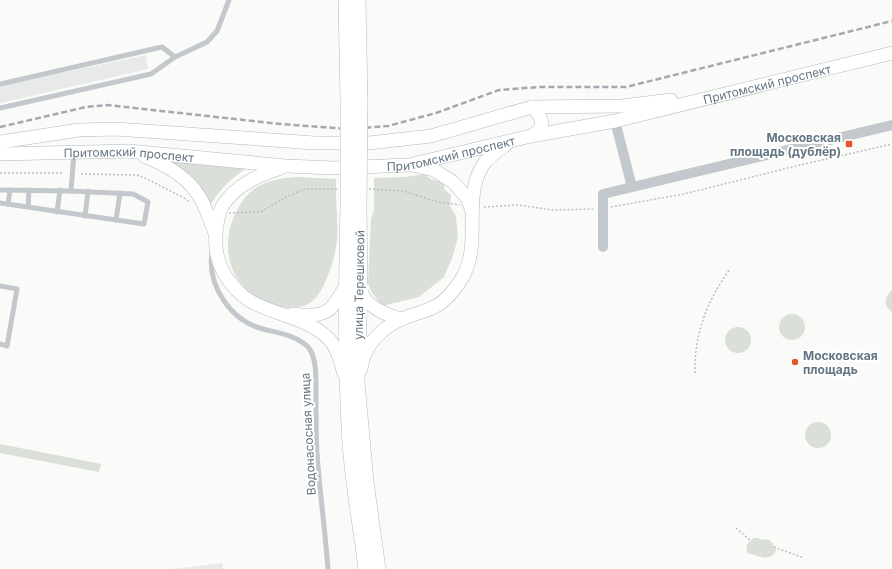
<svg xmlns="http://www.w3.org/2000/svg" width="892" height="569" viewBox="0 0 892 569" font-family="Inter,sans-serif">
<rect width="100%" height="100%" fill="#fafaf8"/>
<g fill="#e8e9e9">
<path d="M146,55l2,14 -148,34v-17z"/>
<path d="M222,563l1,6h-49z"/>
</g>
<g fill="#dadfd7">
<path d="M171,158l76,10c-16,10 -29,23 -38,40l-39,-44z"/>
<path d="M425,174l6,5 13,4v6l7,6 -1,11 6,10 2,22 -6,20 -8,19 -25,20 -37,9 -11,-15 -3,-8 3,-64 3,-9v-32l31,-1z"/>
<path d="M297,177l39,2c0,12 0,24 1,36 0,8 1,16 0,24 -1,16 -12,54 -26,63 -11,8 -28,7 -40,2 -6,-2 -12,-4 -17,-7 -5,-3 -9,-9 -13,-13 -16,-21 -17,-48 -5,-72 13,-27 32,-33 61,-35z"/>
<path d="M892,290v22c-9,-6 -8,-16 0,-22z"/>
<circle cx="792" cy="327" r="13"/>
<circle cx="738" cy="340" r="13"/>
<circle cx="818" cy="435" r="13"/>
<path d="M0,444l101,20 -2,8 -99,-19z"/>
<path d="M754,538h4l4,2 4,-1c7,2 7,5 10,12l-4,5 -7,2 -18,-5c-1,-7 0,-11 7,-15z"/>
</g>
<g fill="none" stroke-linecap="round" stroke-linejoin="round">
<defs>
<g id="secondary">
<path d="M531,136c15,-8 13,-18 1,-29"/>
<path d="M0,142l79,-12 37,-1 199,14h54l62,-7 101,-29 90,-1 49,-6"/>
<path id="s1" d="M0,154l129,-3 157,15 48,2 75,-3 122,-29 84,-15 277,-68"/>
<path d="M144,156c20,8 43,20 55,40 7,11 11,25 16,37"/>
<path d="M412,165l22,5 19,12 14,16 5,13"/>
<path d="M281,168c-22,7 -45,17 -58,37 -4,6 -5,13 -6,20 -3,17 -1,35 8,50 20,33 45,33 78,47 9,4 18,9 25,16 10,10 12,23 16,36"/>
<path d="M360,288c1,3 3,8 5,11 9,11 23,16 36,20"/>
<path d="M293,314c12,2 27,3 37,-5 6,-6 11,-16 16,-23"/>
<path d="M361,369c1,-5 2,-11 4,-15 6,-15 22,-29 37,-35 11,-5 23,-7 34,-13 10,-5 19,-17 25,-26 23,-36 -1,-84 24,-118 6,-7 14,-12 21,-17"/>
</g>
<g id="primary">
<path d="M346,0l2,102"/>
<path d="M358,0l2,102"/>
<path d="M348,209c-2,78 -3,156 2,234 3,42 11,84 16,126"/>
<path d="M359,209l1,79 -3,95 9,99 12,87"/>
</g>
</defs>
<use href="#secondary" stroke="#b3babf" stroke-width="14"/>
<use href="#primary" stroke="#b5babe" stroke-width="16"/>
<g stroke="#bbbfc2" stroke-width="1.5" stroke-dasharray="2 2" stroke-linecap="butt">
<path d="M0,173h64"/>
<path d="M81,174l56,1 8,3 41,21 4,4"/>
<path d="M369,189l34,2 35,11 22,3"/>
<path d="M484,207l34,-2 35,5 40,-1"/>
<path d="M611,207l73,-13 116,-29 92,-21"/>
<path d="M229,213l31,-1 28,-16 17,-7h33"/>
<path d="M695,373c-1,-39 12,-72 35,-104"/>
<path d="M736,528l14,12"/>
<path d="M774,547l30,11"/>
</g>
<g stroke="#c3c8cc" stroke-width="5">
<path d="M0,84l162,-37 13,10"/>
<path d="M0,108l151,-34 24,-17 32,-15 10,-11 12,-31"/>
<path d="M0,190l71,1 62,3 15,8 -4,22 -144,-21"/>
<path d="M71,191l3,-38"/>
<path d="M8,204l2,-14"/>
<path d="M28,207l1,-17"/>
<path d="M57,212l3,-22"/>
<path d="M85,216l3,-25"/>
<path d="M116,220l4,-27"/>
<path d="M212,253c-5,33 19,68 51,76 15,4 33,6 45,18 9,10 8,33 8,47 0,20 0,40 1,60 3,39 8,77 11,115"/>
<path d="M0,286l17,3 -10,57 -7,-2"/>
</g>
<g stroke="#c3c8cc" stroke-width="10">
<path d="M615,121l17,66"/>
<path d="M603,247v-53l289,-69"/>
</g>
<use href="#secondary" stroke="#fff" stroke-width="13"/>
<use href="#primary" stroke="#fff" stroke-width="15"/>
<path stroke="#a2aab0" stroke-width="2.5" stroke-dasharray="6 3" stroke-linecap="butt" d="M0,127l86,-20 21,-2 173,19 69,5 39,-3 48,-13 63,-23 40,-3h87l266,-66"/>
<defs>
<g id="primary-bridge">
<path d="M348,102v107"/>
<path d="M359,209l1,-107"/>
</g>
</defs>
<use href="#primary-bridge" stroke="#b5babe" stroke-width="16" stroke-linecap="butt"/>
<use href="#primary-bridge" stroke="#fff" stroke-width="15"/>
</g>
<g fill="#e4572e" stroke="#fff" stroke-width="1.5">
<rect x="845" y="140" width="8" height="8" rx="2"/>
<circle cx="795" cy="362" r="4"/>
</g>
<g text-anchor="middle" dominant-baseline="central" stroke-width="4" stroke-linejoin="round" paint-order="stroke">
<g font-size="12" fill="#657683" stroke="#fff">
<text stroke="none"><textPath href="#s1" startOffset="777">Притомский проспект</textPath></text>
<text stroke="none"><textPath href="#s1" startOffset="453">Притомский проспект</textPath></text>
<text stroke="none"><textPath href="#s1" startOffset="129">Притомский проспект</textPath></text>
<text transform="translate(359 285) rotate(-89)">улица Терешковой</text>
<text transform="translate(308 434) rotate(-93)">Водонасосная улица</text>
</g>
<g font-size="12" font-weight="bold" fill="#657683" stroke="#fff" text-anchor="end">
<text x="841" y="137">Московская<tspan x="841" dy="14">площадь (дублёр)</tspan></text>
<text x="803" y="355" text-anchor="start">Московская<tspan x="803" dy="14">площадь</tspan></text>
</g>
</g>
</svg>
